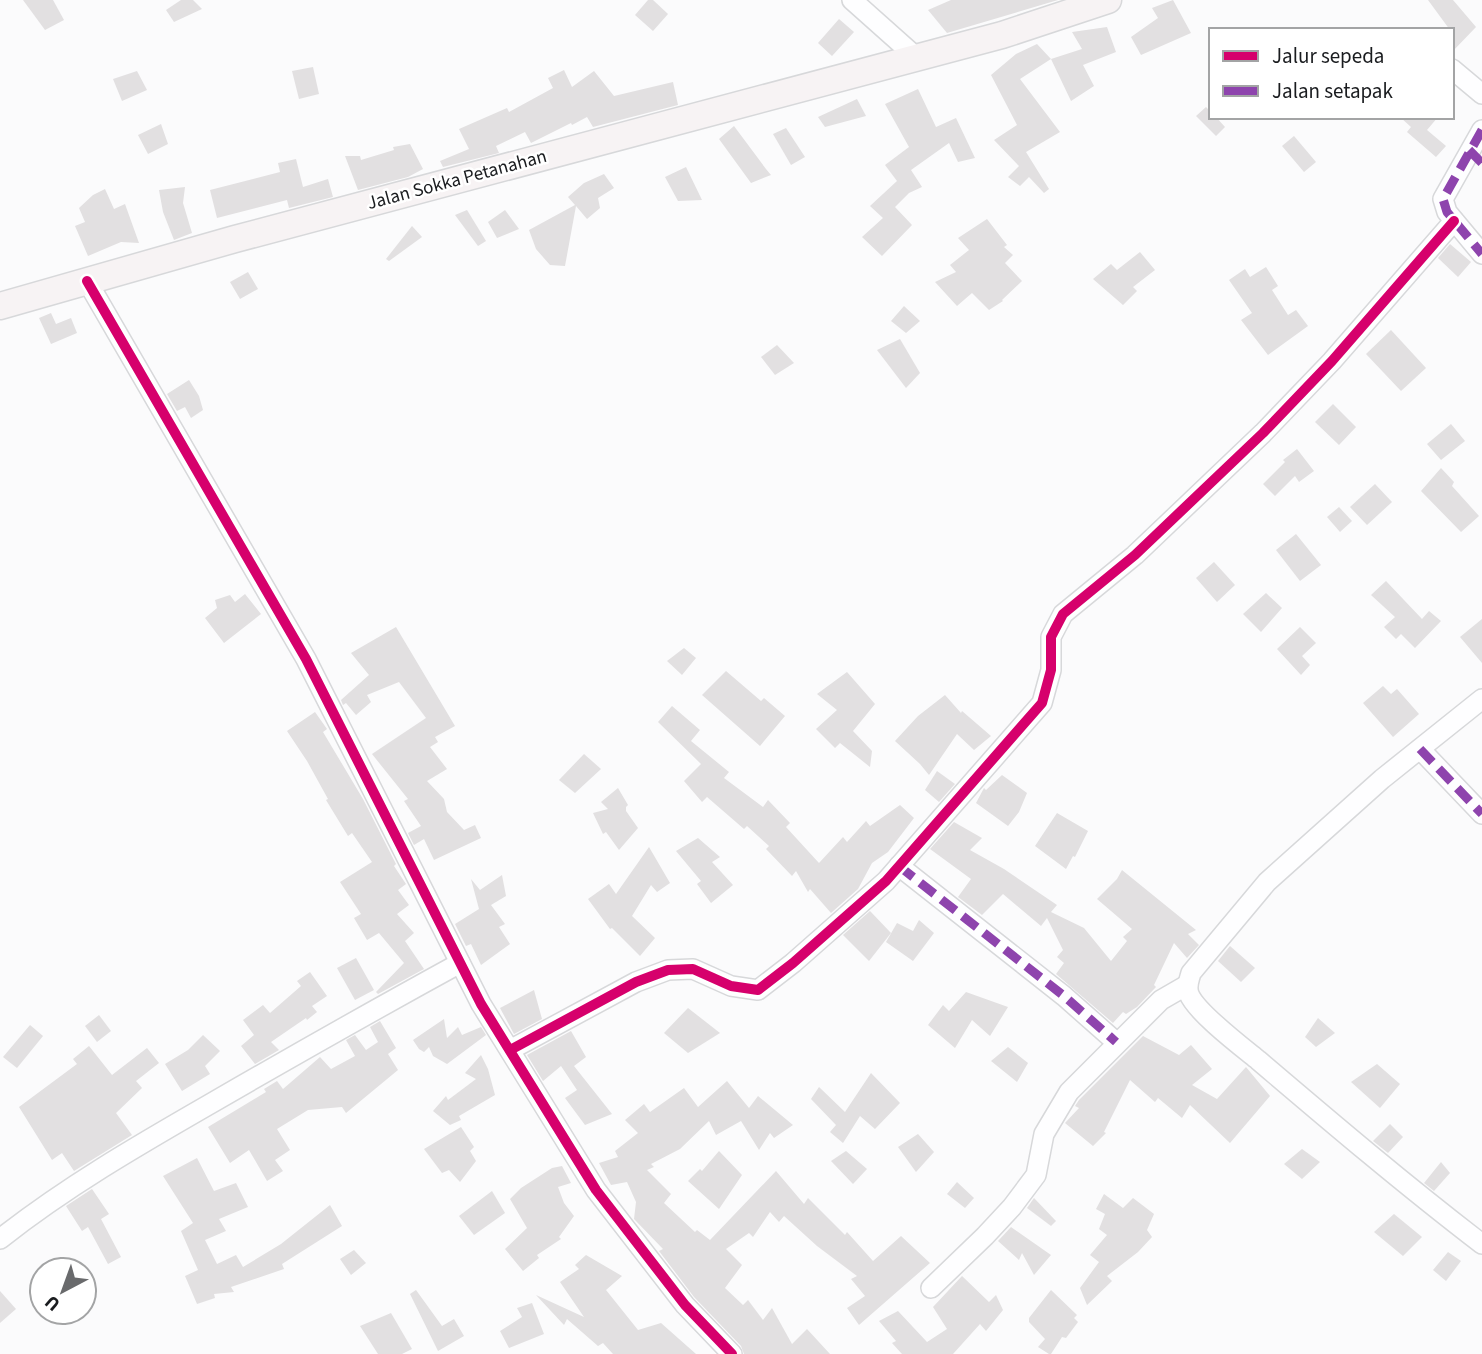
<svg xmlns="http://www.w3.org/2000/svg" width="1482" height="1354" viewBox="0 0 1482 1354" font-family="'Source Sans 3',sans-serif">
<rect width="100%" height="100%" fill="#fbfbfc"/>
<g fill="#e2e0e1">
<path d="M23,0h30l11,20 -19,10z"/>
<path d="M181,0h12l9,9 -28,13 -8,-12z"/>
<path d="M648,0h5l15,14 -15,17 -18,-16z"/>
<path d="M951,0h107l-111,33 -19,-23z"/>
<path d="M1173,0l18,33 -50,22 -10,-18 27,-19 -6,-10z"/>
<path d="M1428,0h25l23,27 -24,25v-22h-2z"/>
<path d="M839,19l15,13 -22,24 -14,-13z"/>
<path d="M1107,27l9,25 -33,13 11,21 -23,15 -20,-42 31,-10 -10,-17z"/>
<path d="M1037,44l14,15 -31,20 40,53 -34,20 23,37 -5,4 -15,-16 -9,9 -12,-9 11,-11 -25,-26 23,-15 -26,-50 25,-21z"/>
<path d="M313,67l6,27 -20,5 -7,-28z"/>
<path d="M564,70l8,17 22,-16 20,25 59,-14 5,23 -85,22 -6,-10 -15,8 -1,-2 -40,20 -6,-11 -29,14 3,7 -56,14 -3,-6 29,-12 -10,-20 48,-21 2,4 44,-24 -5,-10z"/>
<path d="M137,71l10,19 -25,11 -9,-22z"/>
<path d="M918,89l18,38 20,-9 19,40 -17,4 -9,-19 -38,27 11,17 -13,6 -14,14 17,18 -30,31 -20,-19 21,-19 -13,-12 27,-25 -12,-16 24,-18 -24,-43z"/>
<path d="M857,99l9,17 -41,11 -7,-10z"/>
<path d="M1206,107l5,5v5h5l9,10 -9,9 -20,-20z"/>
<path d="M1400,117h38l-11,13 19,16 -10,11 -29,-25 4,-5z"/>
<path d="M161,124l7,20 -20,10 -10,-19z"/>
<path d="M734,126l32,43 5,6 -20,8 -32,-44z"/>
<path d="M786,128l19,29 -14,8 -18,-31z"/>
<path d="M1294,136l22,26 -12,10 -22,-26z"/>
<path d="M410,144l13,25 -15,8 -50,13 -13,-34h15l1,4 33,-10 -1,-3z"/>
<path d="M296,159l7,28 25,-8 5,18 -44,11 -2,-8 -70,18 -7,-28 70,-18 -2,-9z"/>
<path d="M686,167l16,33 -24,1 -13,-24z"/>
<path d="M604,174l10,14 -16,10 2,10 -13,11 -11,-13 -11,60 -15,-1 -14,-16 -7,-19 46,-25 -7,-8 16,-14z"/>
<path d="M185,187l-2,16 9,30 -18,7 -11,-28 -4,-22z"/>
<path d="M105,189l9,20 11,-5 14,39 -18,-1 -33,14 -13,-30 10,-4 -6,-14 14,-13z"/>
<path d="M467,210l19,31 -8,5 -23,-31z"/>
<path d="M505,210l14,19 -22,9 -9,-16z"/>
<path d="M987,219l20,26 -3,2 9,8 -8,8 17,18 -20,19 1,1 -14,9 -17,-17 -15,13 -22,-24 21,-10 -6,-7 19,-15 -11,-12z"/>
<path d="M412,226l10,11 -33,24 -3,-2z"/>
<path d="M1450,244l21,18 -13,15 -20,-19z"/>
<path d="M1140,252l15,18 -22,17 4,4 -14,14 -30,-26 18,-15 6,6z"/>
<path d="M1266,267l12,19 -6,4 16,25 8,-5 12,16 -40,29 -27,-35 11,-7 -23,-33 16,-11 5,8z"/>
<path d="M248,272l10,17 -18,10 -10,-17z"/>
<path d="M904,306l16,15 -14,12 -15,-12z"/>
<path d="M51,313l5,11 15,-6 6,15 -26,11 -12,-26z"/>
<path d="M1391,330l35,38 -25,23 -35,-37z"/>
<path d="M900,339l20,34 -14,15 -29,-38z"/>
<path d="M777,345l17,18 -19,12 -14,-18z"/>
<path d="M189,380l10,16 4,14 -12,8 -6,-11 -8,4 -10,-17z"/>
<path d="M1333,404l23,23 -17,18 -24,-23z"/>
<path d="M1451,424l14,17 -24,19 -14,-16z"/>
<path d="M1297,449l17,22 -15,11 -4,-6 -20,20 -12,-12 22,-22 -2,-2z"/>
<path d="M1441,468l13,14 -2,4 27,30 -18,16 -40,-41z"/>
<path d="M1375,484l17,18 -25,23 -17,-18z"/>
<path d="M1339,507l13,14 -12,11 -13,-15z"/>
<path d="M1296,534l25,31 -21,16 -24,-31z"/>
<path d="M1214,562l21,23 -18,17 -21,-24z"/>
<path d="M1386,581l36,38 7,-8 12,10 -26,27 -14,-14 -5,5 -12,-12 11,-10 -24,-22z"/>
<path d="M1266,593l16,15 -21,24 -18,-18z"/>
<path d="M245,594l16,20 -37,29 -19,-25 12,-10 -2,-8 15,-5 5,7z"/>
<path d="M1482,619v44l-22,-26z"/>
<path d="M396,627l59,99 -20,11 3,5 -8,5 17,22 -20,12 17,18 3,13 17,18 11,-5 6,13 -47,22 -10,-21 -10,6 -6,-12 13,-7 -17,-25 4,-2 -36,-45 54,-36 -27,-36 -32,13 4,7 -15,13 -10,-12 -3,2 -2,-5 28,-25 -18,-22z"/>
<path d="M1300,627l16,16 -14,13 8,9 -9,10 -24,-26z"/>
<path d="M684,648l12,10 -14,17 -15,-14z"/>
<path d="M726,671l35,30 3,-3 21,18 -25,30 -58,-51z"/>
<path d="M847,672l28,32 -22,27 19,20 -2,16 -30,-24 -5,5 -19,-19 21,-19 -20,-16z"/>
<path d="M1383,686l8,8 6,-5 22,25 -26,23 -30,-34z"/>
<path d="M945,695l16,18 1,-2 29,25 -17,14 -17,-16 -28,41 -9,-11 -25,-23 23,-25z"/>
<path d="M672,706l28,24 -9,11 38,31 -5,6 39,29 5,-7 22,23 -4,4 33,36 24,-26 4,5 19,-21 4,5 30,-21 14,13 -26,34 -16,11 -14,26 -27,24 -21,-24 -2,3 -12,-21 -4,5 -26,-27 3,-3 -22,-20 -3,3 -37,-32 -5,5 -18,-21 17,-17 -43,-42z"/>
<path d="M315,712l12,17 -4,3 40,67 33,65 -2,2 12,18 -8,6 11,15 -12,9 17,19 -9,8 19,28 -46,25 -2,-2 28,-29 -25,-30 -12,7 -13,-22 7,-4 -21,-32 32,-20 -20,-29 -4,3 -22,-36 2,-1 -21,-38 -20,-30z"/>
<path d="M584,754l17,15 -26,24 -16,-13z"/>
<path d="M937,771l18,13 -16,18 -14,-12z"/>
<path d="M1002,775l25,18 -8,19 -11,14 -32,-23 8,-15 2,2z"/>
<path d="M618,788l10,17 -2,2v4l12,17 -19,22 -13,-18 -3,2 -10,-21 15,-4 -7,-7z"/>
<path d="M1057,813l31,18 -13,26 -2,-1 -7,13 -31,-23z"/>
<path d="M954,822l28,16 -12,12 34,19 53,36 -6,7 33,16 27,33 16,-20 -4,-4 9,-8 -35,-30 20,-20 5,-9 74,60 -8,4 11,11 -12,13 -13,-15 -20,42 2,2 -19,20 -11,7 -3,-2 -10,11 -57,-49 8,-11 -7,-6 6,-7 -16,-32 -6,8 -38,-32 -21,21 -24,-18 13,-18 -41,-30z"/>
<path d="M698,838l22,19 -8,5 21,23 -22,18 -14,-19 4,-3 -25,-30z"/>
<path d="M649,847l21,36 -13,9 -6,-7 -19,31 23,22 -15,18 -28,-28 -2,1 -22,-30 21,-15 7,10z"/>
<path d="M502,875l4,21 -15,9 14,19 -6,3 11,17 -29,21 -10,-21 -5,2 -11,-22 24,-15 -8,-30 9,11z"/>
<path d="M870,911l21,22 -22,28 -26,-26z"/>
<path d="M919,920l15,13 -21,28 -27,-19 11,-19 16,8z"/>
<path d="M1230,946l25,22 -14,14 -23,-21z"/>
<path d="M356,958l18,32 -19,10 -18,-32z"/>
<path d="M310,972l17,24 -15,10 5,6 -10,8 -1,-2 -35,24 8,8 -24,14 -14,-18 13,-11 -11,-15 20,-15 7,8 31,-27 -4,-5z"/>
<path d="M534,990l8,29 -28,15 -14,-26z"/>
<path d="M966,992l42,15 -18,29 -18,-16 -17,28 -27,-23 15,-20 6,6z"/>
<path d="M688,1008l32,25 -32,20 -24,-20z"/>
<path d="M99,1015l12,16 -14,11 -12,-16z"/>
<path d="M1318,1018l17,15 -19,14 -11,-10z"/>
<path d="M444,1019l3,19 11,-11 4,8 19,-8 5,8 -39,29 -14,-8 -4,-9 -5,5 -5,-3 -6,-9z"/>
<path d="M380,1021l16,27 -8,6 10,16 -52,43 -4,-6 -34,3 -31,19 13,21 -15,10 8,11 -16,10 -18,-31 -19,13 -22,-36 58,-35 -2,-3 13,-8 6,8 37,-32 11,12 24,-13 -9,-16 9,-5 11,15 12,-8 -8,-15z"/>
<path d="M30,1025l13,11 -26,32 -14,-11z"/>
<path d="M571,1031l15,26 -12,9 38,48 -27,11 -20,-27 12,-8 -16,-24 -18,15 -16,-26z"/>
<path d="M203,1035l17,16 -15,15 5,8 -28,17 -17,-27 23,-14z"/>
<path d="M1143,1036l36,19 12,-10 21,24 -20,16 25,14 29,-32 24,29 -40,47 -40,-38 -8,13 -24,-20 -3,4 -25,-22 -26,52 2,1 -13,13 -28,-23 14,-15 -4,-2 4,-6z"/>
<path d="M89,1046l23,29 35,-27 12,15 -23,18 6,7 -26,25 16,22 -58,36 -12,-18 -10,7 -33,-53 58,-43 -4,-5z"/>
<path d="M1008,1047l20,16 -11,19 -26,-21z"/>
<path d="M481,1055l7,14 7,26 -36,21 2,4 -11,5 -17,-14 13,-15 2,4 28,-21 -11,-6z"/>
<path d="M1377,1064l23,20 -20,24 -29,-26z"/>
<path d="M871,1073l29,30 -25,26 -15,-13 -17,27 -13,-11 6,-7 -25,-26 8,-12 26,25z"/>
<path d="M727,1081l22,27 9,-12 35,29 -19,13 -4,-5 -11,17 -18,-29 -25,14 -7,-14 -29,28 -29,15 3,3 -7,3 24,24 -7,9 31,29 2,-2 13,10 66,-69 28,33 4,-6 37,37 2,-3 26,29 28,-25 29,27 -71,62 -12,-17 18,-12 -14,-17 6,-3 -40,-30 -33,-30 -5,6 -9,-10 -17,25 -4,-4 -23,16 16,16 -17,23 18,17 5,-5 15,20 9,-12 20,36 15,-15 23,25h-86l-3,-8 -47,-49 -35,-46 4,-2 -29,-30 2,-17 -9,-20 -16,3 -12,-22 19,-6 -3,-6 23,-18 -13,-13 19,-16 6,8 34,-24 14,19z"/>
<path d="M1390,1124l13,13 -15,16 -15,-12z"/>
<path d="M461,1127l13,20 -4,4 6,10 -16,21 -11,-12 -7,3 -18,-24z"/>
<path d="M918,1134l16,18 -18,20 -18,-25z"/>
<path d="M1302,1149l18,13 -18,17 -18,-15z"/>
<path d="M719,1151l23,24 -23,34 -31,-28 12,-12 2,2z"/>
<path d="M846,1151l21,18 -14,15 -22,-23z"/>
<path d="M197,1158l17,33 22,-8 12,24 -29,12 7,12 -21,9 12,24 19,-9 7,12 38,-23 49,-39 12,21 -60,38 2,5 -53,18 3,5 -20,2 1,4 -18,6 -12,-28 13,-6 -17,-39 12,-8 -30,-47z"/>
<path d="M1441,1162l9,11 -16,18 -10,-8z"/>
<path d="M562,1166l9,17 -13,4 6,16 10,13 -15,21 2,2 -24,16 2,3 -16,13 -18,-22 22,-21 -17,-29 11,-11 31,-20z"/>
<path d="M957,1182l17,16 -9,10 -18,-14z"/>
<path d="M92,1189l17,25 -8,5 20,38 -13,7 -20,-37 -6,4 -16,-25z"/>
<path d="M492,1191l13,22 -31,22 -15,-19z"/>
<path d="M1104,1194l19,14 10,-10 21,16 -7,16 5,7 -14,15 -31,24 5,5 -25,24 -7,-17 19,-26 -9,-7 17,-20 -8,-6 6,-15 -9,-5z"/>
<path d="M1034,1198l22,23 -5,5 -24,-18z"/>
<path d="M1394,1214l28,23 -19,19 -29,-24z"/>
<path d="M1011,1227l40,28 -17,20 -12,-22 -3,7 -21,-19z"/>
<path d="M354,1250l12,13 -15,12 -11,-16z"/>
<path d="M1448,1252l13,9 -15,20 -13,-11z"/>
<path d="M586,1255l36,21 -16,14 32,40 23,-7 35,31h-83l-10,-11 -5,3 -31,-27 -3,6 -28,-30 48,22 -24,-35 19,-13 -4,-4z"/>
<path d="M962,1276l27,26 7,-7 7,15 -17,21 -6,-7 -27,30h-51l-10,-11 4,-2 -17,-20 19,-10 29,31 20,-13 -14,-22z"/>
<path d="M416,1290l26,36 12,-7 10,17 -26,15 -28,-57z"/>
<path d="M1051,1290l26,25 -3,3 4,4 -12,16 -4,-1 -11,17h-2l-11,-7 7,-8 -16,-17v-4z"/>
<path d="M0,1291l16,18 -16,14z"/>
<path d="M532,1303l12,31 -35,14 -9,-17 22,-14 -5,-9z"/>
<path d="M391,1313l21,36 -10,5h-24l-18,-28z"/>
</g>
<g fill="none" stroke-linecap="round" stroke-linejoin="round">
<defs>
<g id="street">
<path d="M852,0l64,57"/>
<path d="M1452,69l30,25"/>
<path d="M1482,130l-39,69 4,13 35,42"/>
<path d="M87,281l219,378 175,345 115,186 89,115 47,49"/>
<path d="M1482,699l-100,80 -115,103 -76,91c-2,8 -5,13 -2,21 7,18 53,53 69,66 74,63 147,125 224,184"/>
<path d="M1420,749l62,65"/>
<path d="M899,866l165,130 52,46"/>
<path d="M510,1050l126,-68 32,-12 25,-1 38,17 27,4 35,-27 93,-82 156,-178 9,-33v-33l12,-23 72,-59 128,-122 69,-72 122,-140"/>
<path d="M0,1239c66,-52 137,-93 210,-135 83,-48 166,-95 250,-141"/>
<path d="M931,1288l54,-52 27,-29 24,-32 8,-41 25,-42 92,-92 26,-15"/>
</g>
<path id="secondary" d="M0,306l235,-67 767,-204 106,-35"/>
</defs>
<use href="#street" stroke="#d7d8da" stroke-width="22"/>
<use href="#secondary" stroke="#d7d8da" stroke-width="29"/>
<use href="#street" stroke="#fefeff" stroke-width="19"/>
<use href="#secondary" stroke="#f7f3f4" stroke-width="26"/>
<g stroke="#8e44ad" stroke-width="9" stroke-dasharray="18 9" stroke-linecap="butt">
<path d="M1482,130l-39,69 4,13 35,42"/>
<path d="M1469,150l13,13"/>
<path d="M1420,749l62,65"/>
<path d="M899,866l165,130 52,46"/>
</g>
<defs>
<g id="cycleway">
<path d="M87,281l219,378 175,345 115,186 89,115 47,49"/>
<path d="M510,1050l126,-68 32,-12 25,-1 38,17 27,4 35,-27 93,-82 156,-178 9,-33v-33l12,-23 72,-59 128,-122 69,-72 122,-140"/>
</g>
</defs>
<use href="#cycleway" stroke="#fff" stroke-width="15"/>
<use href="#cycleway" stroke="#d6006c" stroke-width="10"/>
</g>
<g text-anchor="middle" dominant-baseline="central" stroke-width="5" stroke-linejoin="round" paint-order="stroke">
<g font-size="19" fill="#1a1c1f" stroke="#fff">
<text transform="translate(457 180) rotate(-15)">Jalan Sokka Petanahan</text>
</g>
</g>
<rect x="1209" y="28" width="245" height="91" fill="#ffffff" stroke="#a3a4a5" stroke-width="2"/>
<rect x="1223" y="51" width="35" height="10" fill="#d6006c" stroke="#a3a4a5" stroke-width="2"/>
<text x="1272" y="63" font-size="21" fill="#1a1c1f">Jalur sepeda</text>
<rect x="1223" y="86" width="35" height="10" fill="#8e44ad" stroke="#a3a4a5" stroke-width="2"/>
<text x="1272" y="98" font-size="21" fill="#1a1c1f">Jalan setapak</text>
<g transform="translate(63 1291) rotate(221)"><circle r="33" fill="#ffffff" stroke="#a3a4a5" stroke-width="2"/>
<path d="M0-5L12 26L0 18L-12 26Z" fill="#696a6c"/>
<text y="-10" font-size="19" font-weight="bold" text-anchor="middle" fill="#1a1c1f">U</text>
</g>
</svg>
